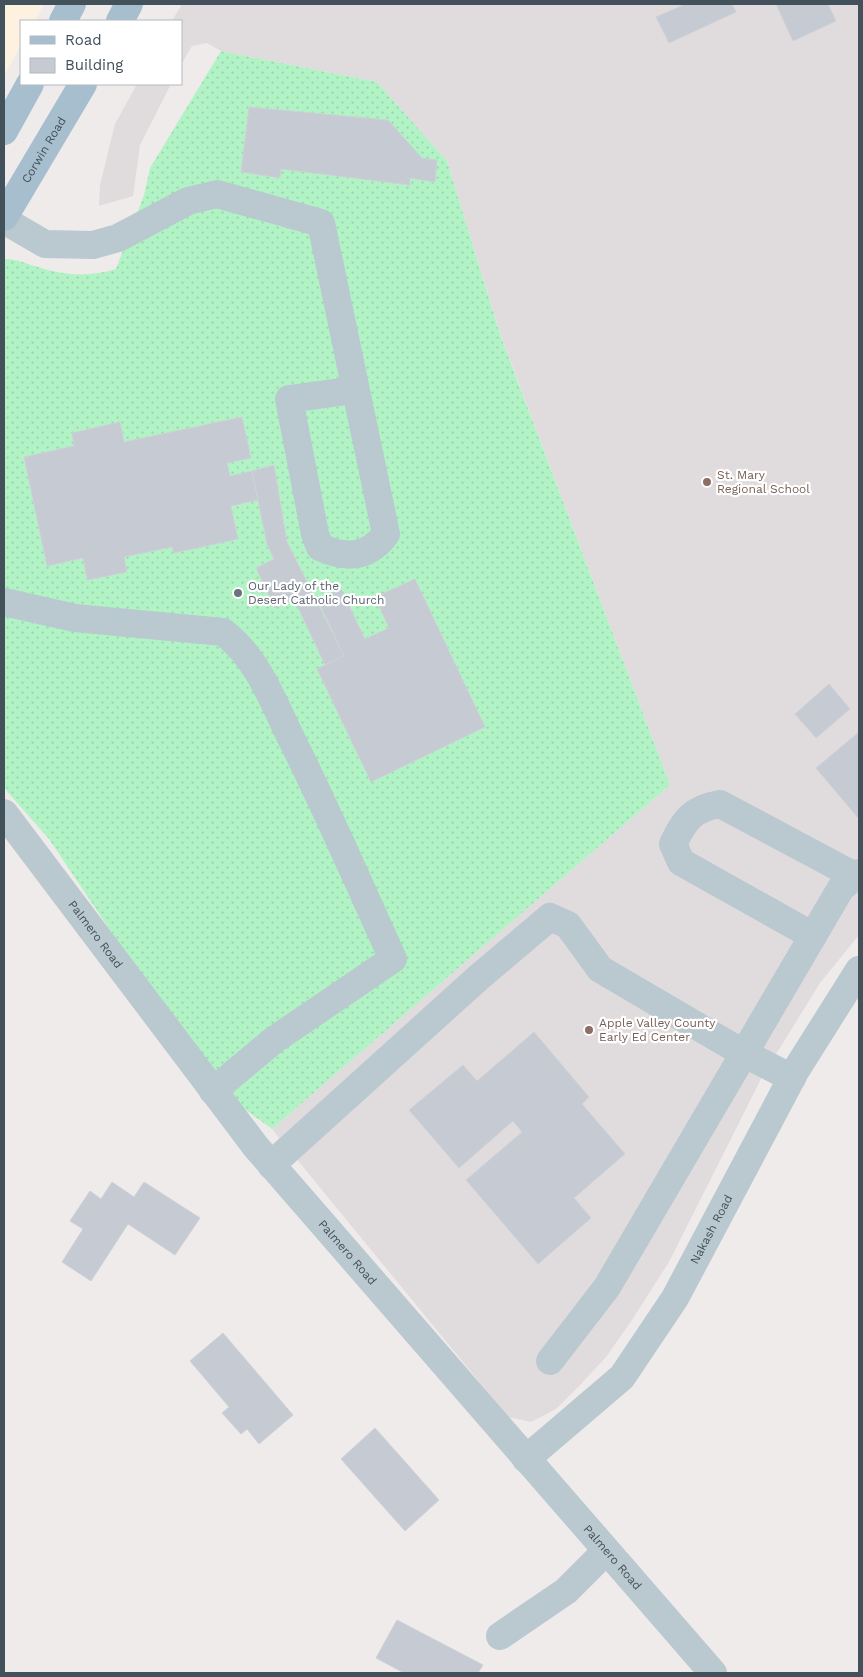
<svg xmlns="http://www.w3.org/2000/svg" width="863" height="1677" viewBox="0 0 863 1677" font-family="'Work Sans',sans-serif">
<defs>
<pattern id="grass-dots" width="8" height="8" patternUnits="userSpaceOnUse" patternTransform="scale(1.25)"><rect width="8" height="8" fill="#b2f3c6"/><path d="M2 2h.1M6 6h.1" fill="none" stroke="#9ad2ac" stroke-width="1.8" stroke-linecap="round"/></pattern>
</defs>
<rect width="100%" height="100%" fill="#efebeb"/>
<path fill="#fdf2e0" d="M4,4h40l-9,17h-14v24l-17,31z"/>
<g fill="#e0dcdd">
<path d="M182,4h677v931l-39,48 -58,94 -93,185 -37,58 -26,37 -25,27 -25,25 -25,13 -23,-5 -236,-288 398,-344 -169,-449 -54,-175 -70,-79 -156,-31 -14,-8 -15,3 -11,19v-44h-9z"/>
<path d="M137,84h34l-31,61 -7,51 -34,10 1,-21 15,-61z"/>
</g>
<path fill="url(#grass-dots)" d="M221,51l156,31 70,79 54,176 169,448 -398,344 -36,-26 -114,-155 -73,-109 -45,-51v-529c11,-1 23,5 34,8 28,9 51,10 78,2l28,-74 6,-27z"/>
<g fill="#c6cad2" stroke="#ced2d8">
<path d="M686,4h46l4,8 -67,31 -13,-26z"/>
<path d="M776,4h52l8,17 -43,20z"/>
<path d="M249,107l139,13 34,38 15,2 -2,22 -25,-4v7l-129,-16 -1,9 -39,-6z"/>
<path d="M242,417l9,41 -24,5 3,13 22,-5 6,29 -27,6 7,33 -64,14 -2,-6 -48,10 3,15 -40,8 -4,-22 -36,8 -23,-109 50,-11 -2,-13 48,-11 4,20z"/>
<path d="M274,465l13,77 57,114 -19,9 -31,-66 -19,9 -19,-40 18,-9 -7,-15 -15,-73z"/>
<path d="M415,579l70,148 -114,55 -54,-113 27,-13 -26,-56 23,-11 24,50 24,-11 -14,-31z"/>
<path d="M829,684l21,25 -34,29 -21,-24z"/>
<path d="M859,732v87l-43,-51z"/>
<path d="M534,1032l55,65 -7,7 43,50 -51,44 17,20 -53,46 -72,-84 56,-48 -9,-11 -54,47 -50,-58 54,-45 14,16z"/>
<path d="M112,1182l22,15 10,-15 56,36 -25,37 -47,-31 -37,57 -29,-19 21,-33 -13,-8 20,-30 11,8z"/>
<path d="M223,1333l70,82 -34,29 -12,-15 -6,5 -19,-21 7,-6 -39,-46z"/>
<path d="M375,1428l64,72 -34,31 -64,-72z"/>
<path d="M397,1620l86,45 -5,8h-74l-28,-15z"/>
</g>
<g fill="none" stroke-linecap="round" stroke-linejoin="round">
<g stroke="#bac8d0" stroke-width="28">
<path d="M4,220l41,24 48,1 25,-7 70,-37 29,-7 104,29 65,311c-18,24 -40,25 -66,13l-5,-13 -26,-135 66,-9"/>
<path d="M4,602l71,16 148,14c35,26 50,70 69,108 36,72 68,146 101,219l-119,81 -61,51"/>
<path id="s1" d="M4,813l252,334 457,526"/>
<path d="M813,936l-132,-74 -8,-18c12,-24 18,-35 47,-40l135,72"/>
<path d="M271,1165l207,-187 72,-61 18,8 32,44 143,84 49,25"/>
<path d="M550,1361l57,-74 234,-399 18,-15"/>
<path id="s2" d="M526,1459l96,-82 53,-79 121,-228 63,-100"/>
<path d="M500,1636l66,-45 40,-40"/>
</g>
<g stroke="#a7bece" stroke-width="28">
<path d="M63,21l9,-17"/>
<path d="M120,21l9,-17"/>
<path d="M4,131l26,-47"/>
<path id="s3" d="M4,217l79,-133"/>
</g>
</g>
<g fill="#8d6e63" stroke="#fff" stroke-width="2">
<circle cx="707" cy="482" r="5"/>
<circle cx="589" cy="1030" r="5"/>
</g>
<circle fill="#6b7280" stroke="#fff" stroke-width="2" cx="238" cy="593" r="5"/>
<g text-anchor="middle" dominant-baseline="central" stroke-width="4.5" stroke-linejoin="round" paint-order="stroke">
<g font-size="12" fill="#42515a" stroke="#fff">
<text stroke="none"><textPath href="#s3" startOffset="78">Corwin Road</textPath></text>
<text stroke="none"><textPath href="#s1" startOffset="152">Palmero Road</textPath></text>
<text stroke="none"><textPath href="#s2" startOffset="299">Nakash Road</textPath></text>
<text stroke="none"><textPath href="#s1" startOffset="558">Palmero Road</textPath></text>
<text stroke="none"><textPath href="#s1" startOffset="962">Palmero Road</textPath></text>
</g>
<g font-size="12" fill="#785e54" stroke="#fff" text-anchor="start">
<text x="717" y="475">St. Mary<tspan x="717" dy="14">Regional School</tspan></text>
<text x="599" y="1023">Apple Valley County<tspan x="599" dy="14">Early Ed Center</tspan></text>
</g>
<g font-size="12" fill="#5b616d" stroke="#fff" text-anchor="start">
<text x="248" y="586">Our Lady of the<tspan x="248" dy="14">Desert Catholic Church</tspan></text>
</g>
</g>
<rect width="863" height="1677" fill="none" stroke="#42515a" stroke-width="10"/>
<rect x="20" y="20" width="162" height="65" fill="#ffffff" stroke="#b3b9bd"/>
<rect x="30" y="36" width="25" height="8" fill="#a7bece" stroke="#b3b9bd"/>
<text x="65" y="45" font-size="15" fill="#42515a">Road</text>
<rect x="30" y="58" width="25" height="15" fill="#c6cad2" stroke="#b3b9bd"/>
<text x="65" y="70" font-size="15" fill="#42515a">Building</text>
</svg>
